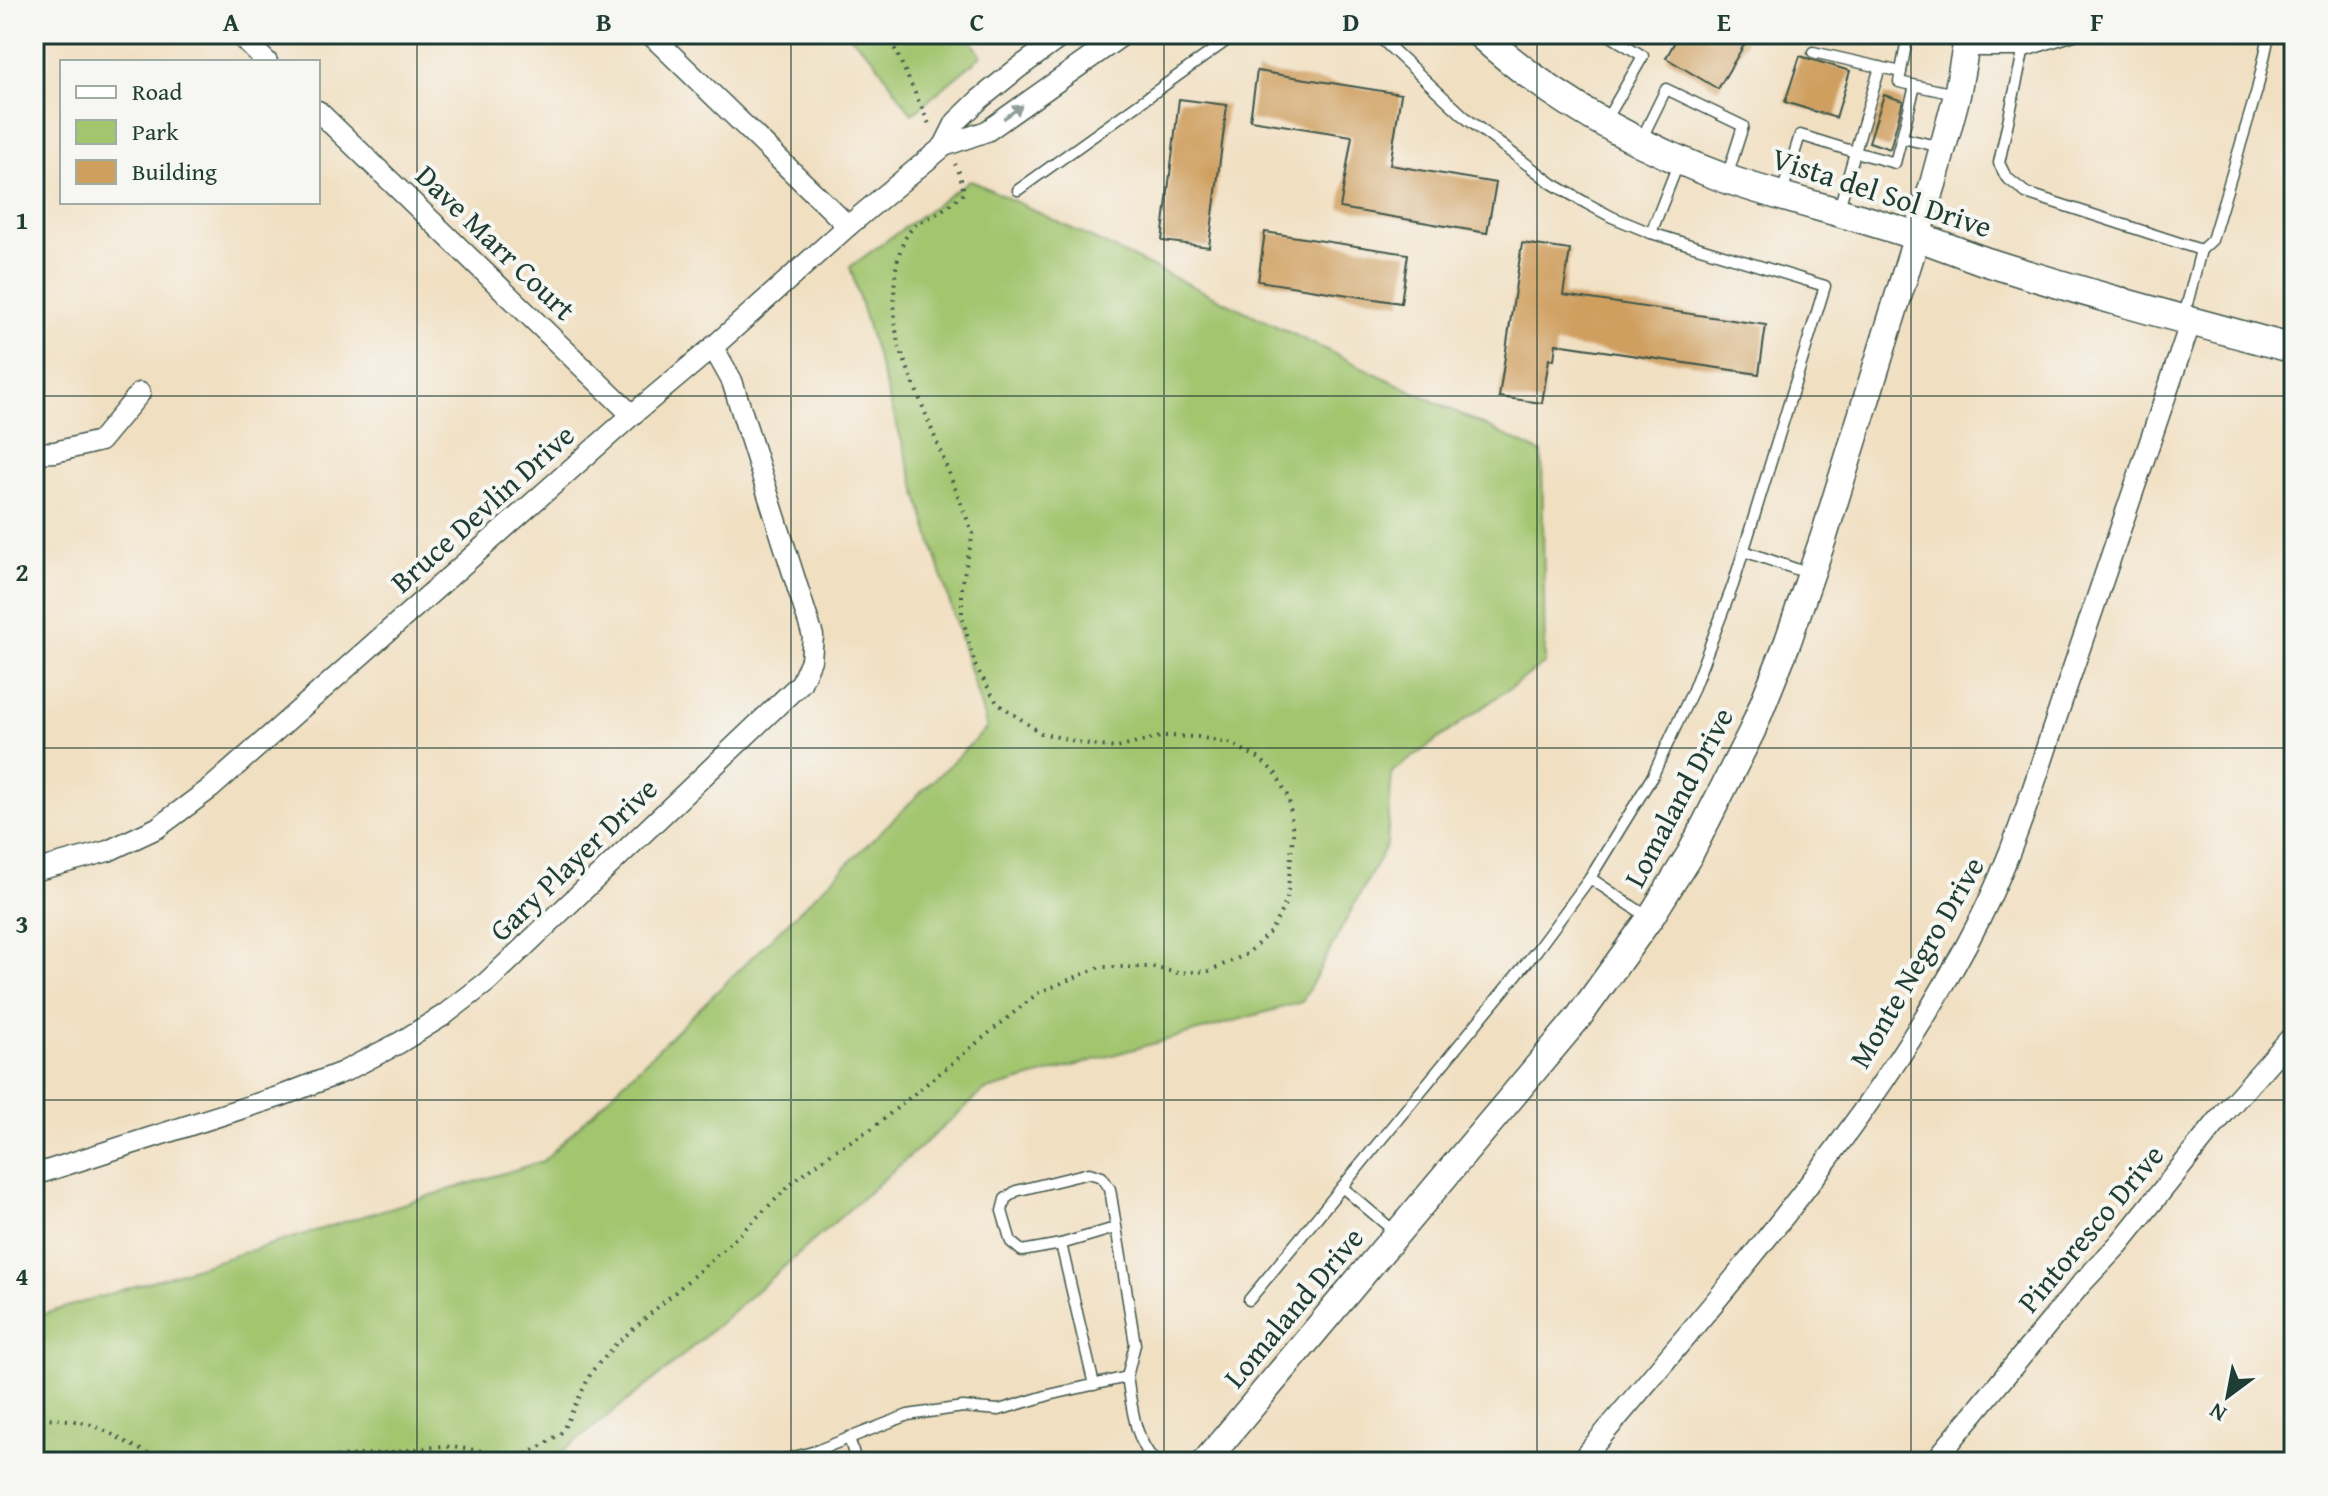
<svg xmlns="http://www.w3.org/2000/svg" width="2328" height="1496" viewBox="0 0 2328 1496" font-family="'Gentium Book Plus',serif">
<rect width="100%" height="100%" fill="#f6f6f2"/>
<filter id="ink" filterUnits="userSpaceOnUse"><feTurbulence type="fractalNoise" baseFrequency=".0125" numOctaves="2"/><feDisplacementMap in="SourceGraphic" scale="16" xChannelSelector="R" yChannelSelector="G"/><feConvolveMatrix kernelMatrix="1 2 1 2 8 2 1 2 1" color-interpolation-filters="sRGB"/></filter>
<filter id="wash" filterUnits="userSpaceOnUse"><feTurbulence type="fractalNoise" baseFrequency=".006" numOctaves="4" result="noise"/><feDisplacementMap in="SourceGraphic" scale="32" xChannelSelector="R" yChannelSelector="G"/><feGaussianBlur stdDeviation="1.8" result="paint"/><feColorMatrix in="noise" values="0 0 0 0 0 0 0 0 0 0 0 0 0 0 0 0 0 1.4 0 .05"/><feComposite in="paint" operator="in"/></filter>
<g filter="url(#wash)">
<rect width="100%" height="100%" fill="#f1dfc1"/>
<g fill="#a2c56e" stroke="#608151" stroke-width="2">
<path d="M848,34h120l13,22 -69,58 -39,-56z"/>
<path d="M970,180l572,273 3,210 -153,109 -5,72 -85,158 -318,89 -319,280 -116,91h-515v-145l509,-156 444,-433 -137,-461z"/>
</g>
<g id="blocks">
<g fill="#cf9f5e">
<path d="M1679,34h49l19,6 -29,49 -52,-31z"/>
<path d="M1800,56l50,15 -14,47 -51,-16z"/>
<path d="M1257,71l144,23 -11,71 106,18 -9,50 -147,-25 12,-72 -102,-16z"/>
<path d="M1884,95l19,6 -13,48 -21,-7z"/>
<path d="M1179,99l48,6 -18,142 -47,-6z"/>
<path d="M1265,232l143,22 -7,49 -143,-22z"/>
<path d="M1522,243l48,7 -7,45 203,30 -7,49 -203,-30 -2,16 -5,-1 -7,44 -43,-6z"/>
</g>
</g>
</g>
<g filter="url(#ink)">
<use href="#blocks" fill-opacity="0" stroke="#3e5549" stroke-width="2"/>
<g fill="none" stroke-linecap="round" stroke-linejoin="round">
<defs>
<g id="service">
<path d="M1908,34l-9,48 56,12"/>
<path d="M2027,34l-28,129 7,14 20,16 175,57 -17,66"/>
<path d="M1966,51h59l52,-17"/>
<path d="M1813,52l88,20"/>
<path d="M1880,67l-25,85 40,11 20,-77"/>
<path d="M1605,122l38,-66 -36,-22"/>
<path d="M1902,138l39,9"/>
<path d="M1641,140l25,-51 77,37 -16,51"/>
<path d="M1018,190l218,-156"/>
<path d="M1782,193l18,-58 55,17 -17,60"/>
<path d="M1651,233l27,-69"/>
<path d="M2201,250l11,-10 45,-150 11,-50"/>
<path d="M1744,551l66,23"/>
<path d="M1590,878l58,39"/>
<path d="M1342,1187l53,45"/>
<path d="M1061,1244l54,-16"/>
<path d="M1249,1300l288,-350 53,-72 62,-101 40,-85 41,-107 92,-299 -174,-53 -39,-16 -26,-14 -33,-19 -86,-65 -91,-85"/>
<path d="M1094,1385l-33,-141 -39,7 -11,-9 -9,-31 3,-12 11,-8 73,-18 13,4 8,12 25,155 -8,33"/>
<path d="M849,1437l7,25"/>
<path d="M776,1462l40,-11 92,-36 55,-8 36,3 50,-15 78,-18c5,28 7,64 29,85"/>
</g>
<g id="minor">
<path d="M238,34l29,28"/>
<path d="M650,34l198,192"/>
<path d="M318,111l314,304"/>
<path d="M944,146l12,-24 24,-23 37,-30 48,-35"/>
<path d="M34,453l21,-1 45,-11 40,-48"/>
<path d="M34,871l74,-20 49,-23 54,-40 421,-373 81,-68 135,-121 96,-80 43,-15 137,-97"/>
<path d="M34,1175l247,-79 62,-24 56,-29 45,-28 43,-33 314,-299 10,-23 2,-24 -81,-255 -19,-34"/>
<path d="M1580,1462c145,-173 298,-342 401,-545 37,-74 60,-155 87,-234 41,-121 82,-241 123,-362"/>
<path d="M1934,1462l148,-179 37,-39 106,-132 69,-78"/>
</g>
<path id="tertiary" d="M1205,1462l373,-444 72,-100 40,-64 62,-123 36,-90 36,-105 109,-352 24,-89 11,-61"/>
<path id="secondary" d="M1480,34c71,65 154,111 244,144 63,22 129,36 192,58 23,8 45,17 68,25 103,33 206,60 310,88"/>
</defs>
<use href="#service" stroke="#3e5549" stroke-width="13"/>
<use href="#minor" stroke="#3e5549" stroke-width="23"/>
<use href="#tertiary" stroke="#3e5549" stroke-width="29"/>
<use href="#secondary" stroke="#3e5549" stroke-width="31"/>
<g stroke="#3e5549" stroke-width="4" stroke-dasharray="2 6" stroke-linecap="butt">
<path d="M888,34l42,92"/>
<path d="M34,1417c20,2 43,2 63,10 27,12 50,31 81,35"/>
<path d="M264,1462l110,-8 70,-8 78,10 22,-11 18,-13 30,-61 23,-26 109,-96 75,-72 38,-28 33,-19 168,-137 62,-26h52l26,6 31,-2 38,-17 24,-23 16,-31 6,-66 -4,-35 -13,-25 -16,-15 -28,-15 -34,-7 -34,-1 -47,12 -31,-4 -45,-11 -44,-30 -22,-38 -13,-49v-32l11,-50 -75,-190c-5,-32 -10,-98 19,-120 7,-4 15,-7 22,-12 9,-5 17,-13 25,-19l-4,-19 -5,-10"/>
</g>
<use href="#service" stroke="#fff" stroke-width="10"/>
<use href="#minor" stroke="#fff" stroke-width="20"/>
<use href="#tertiary" stroke="#fff" stroke-width="26"/>
<use href="#secondary" stroke="#fff" stroke-width="28"/>
</g>
<defs><path id="oneway-solid" d="M-6-.8H1V-3.2L6.5 0L1 3.2V.8H-6Z" transform="scale(2)"/></defs>
<use fill="#8f9e9a" href="#oneway-solid" transform="translate(1013 112) rotate(-35)"/>
</g>
<path fill="none" stroke="#1f3d34" stroke-width="2" stroke-opacity="0.55" d="M417,34v1428M791,34v1428M1164,34v1428M1537,34v1428M1911,34v1428M34,396h2260M34,748h2260M34,1100h2260"/>
<g text-anchor="middle" dominant-baseline="central" stroke-width="8" stroke-linejoin="round" paint-order="stroke">
<g font-size="30" fill="#1f3d34" stroke="#f6f6f2">
<text transform="translate(1882 192) rotate(18)">Vista del Sol Drive</text>
<text transform="translate(496 242) rotate(44)">Dave Marr Court</text>
<text transform="translate(482 508) rotate(-42)">Bruce Devlin Drive</text>
<text transform="translate(1678 797) rotate(-62)">Lomaland Drive</text>
<text transform="translate(573 859) rotate(-44)">Gary Player Drive</text>
<text transform="translate(1916 962) rotate(-60)">Monte Negro Drive</text>
<text transform="translate(2090 1228) rotate(-50)">Pintoresco Drive</text>
<text transform="translate(1293 1307) rotate(-50)">Lomaland Drive</text>
</g>
</g>
<rect width="2328" height="1496" fill="none" stroke="#f6f6f2" stroke-width="88"/>
<rect x="60" y="60" width="260" height="144" fill="#f6f6f2" stroke="#a0aca6" stroke-width="2"/>
<rect x="76" y="86" width="40" height="12" fill="#ffffff" stroke="#a0aca6" stroke-width="2"/>
<text x="132" y="100" font-size="24" fill="#1f3d34">Road</text>
<rect x="76" y="120" width="40" height="24" fill="#a2c56e" stroke="#a0aca6" stroke-width="2"/>
<text x="132" y="140" font-size="24" fill="#1f3d34">Park</text>
<rect x="76" y="160" width="40" height="24" fill="#cf9f5e" stroke="#a0aca6" stroke-width="2"/>
<text x="132" y="180" font-size="24" fill="#1f3d34">Building</text>
<g transform="translate(2228 1396) rotate(212)" stroke="#f6f6f2" stroke-width="6" paint-order="stroke">
<path d="M0-6L14 30L0 20L-14 30Z" fill="#1f3d34"/>
<text y="-12" font-size="22" font-weight="bold" text-anchor="middle" fill="#1f3d34">N</text>
</g>
<rect x="44" y="44" width="2240" height="1408" fill="none" stroke="#1f3d34" stroke-width="3"/>
<g font-size="26" text-anchor="middle" font-weight="bold" fill="#1f3d34">
<text x="231" y="31">A</text>
<text x="604" y="31">B</text>
<text x="977" y="31">C</text>
<text x="1351" y="31">D</text>
<text x="1724" y="31">E</text>
<text x="2097" y="31">F</text>
<text x="22" y="229">1</text>
<text x="22" y="581">2</text>
<text x="22" y="933">3</text>
<text x="22" y="1285">4</text>
</g>
</svg>
